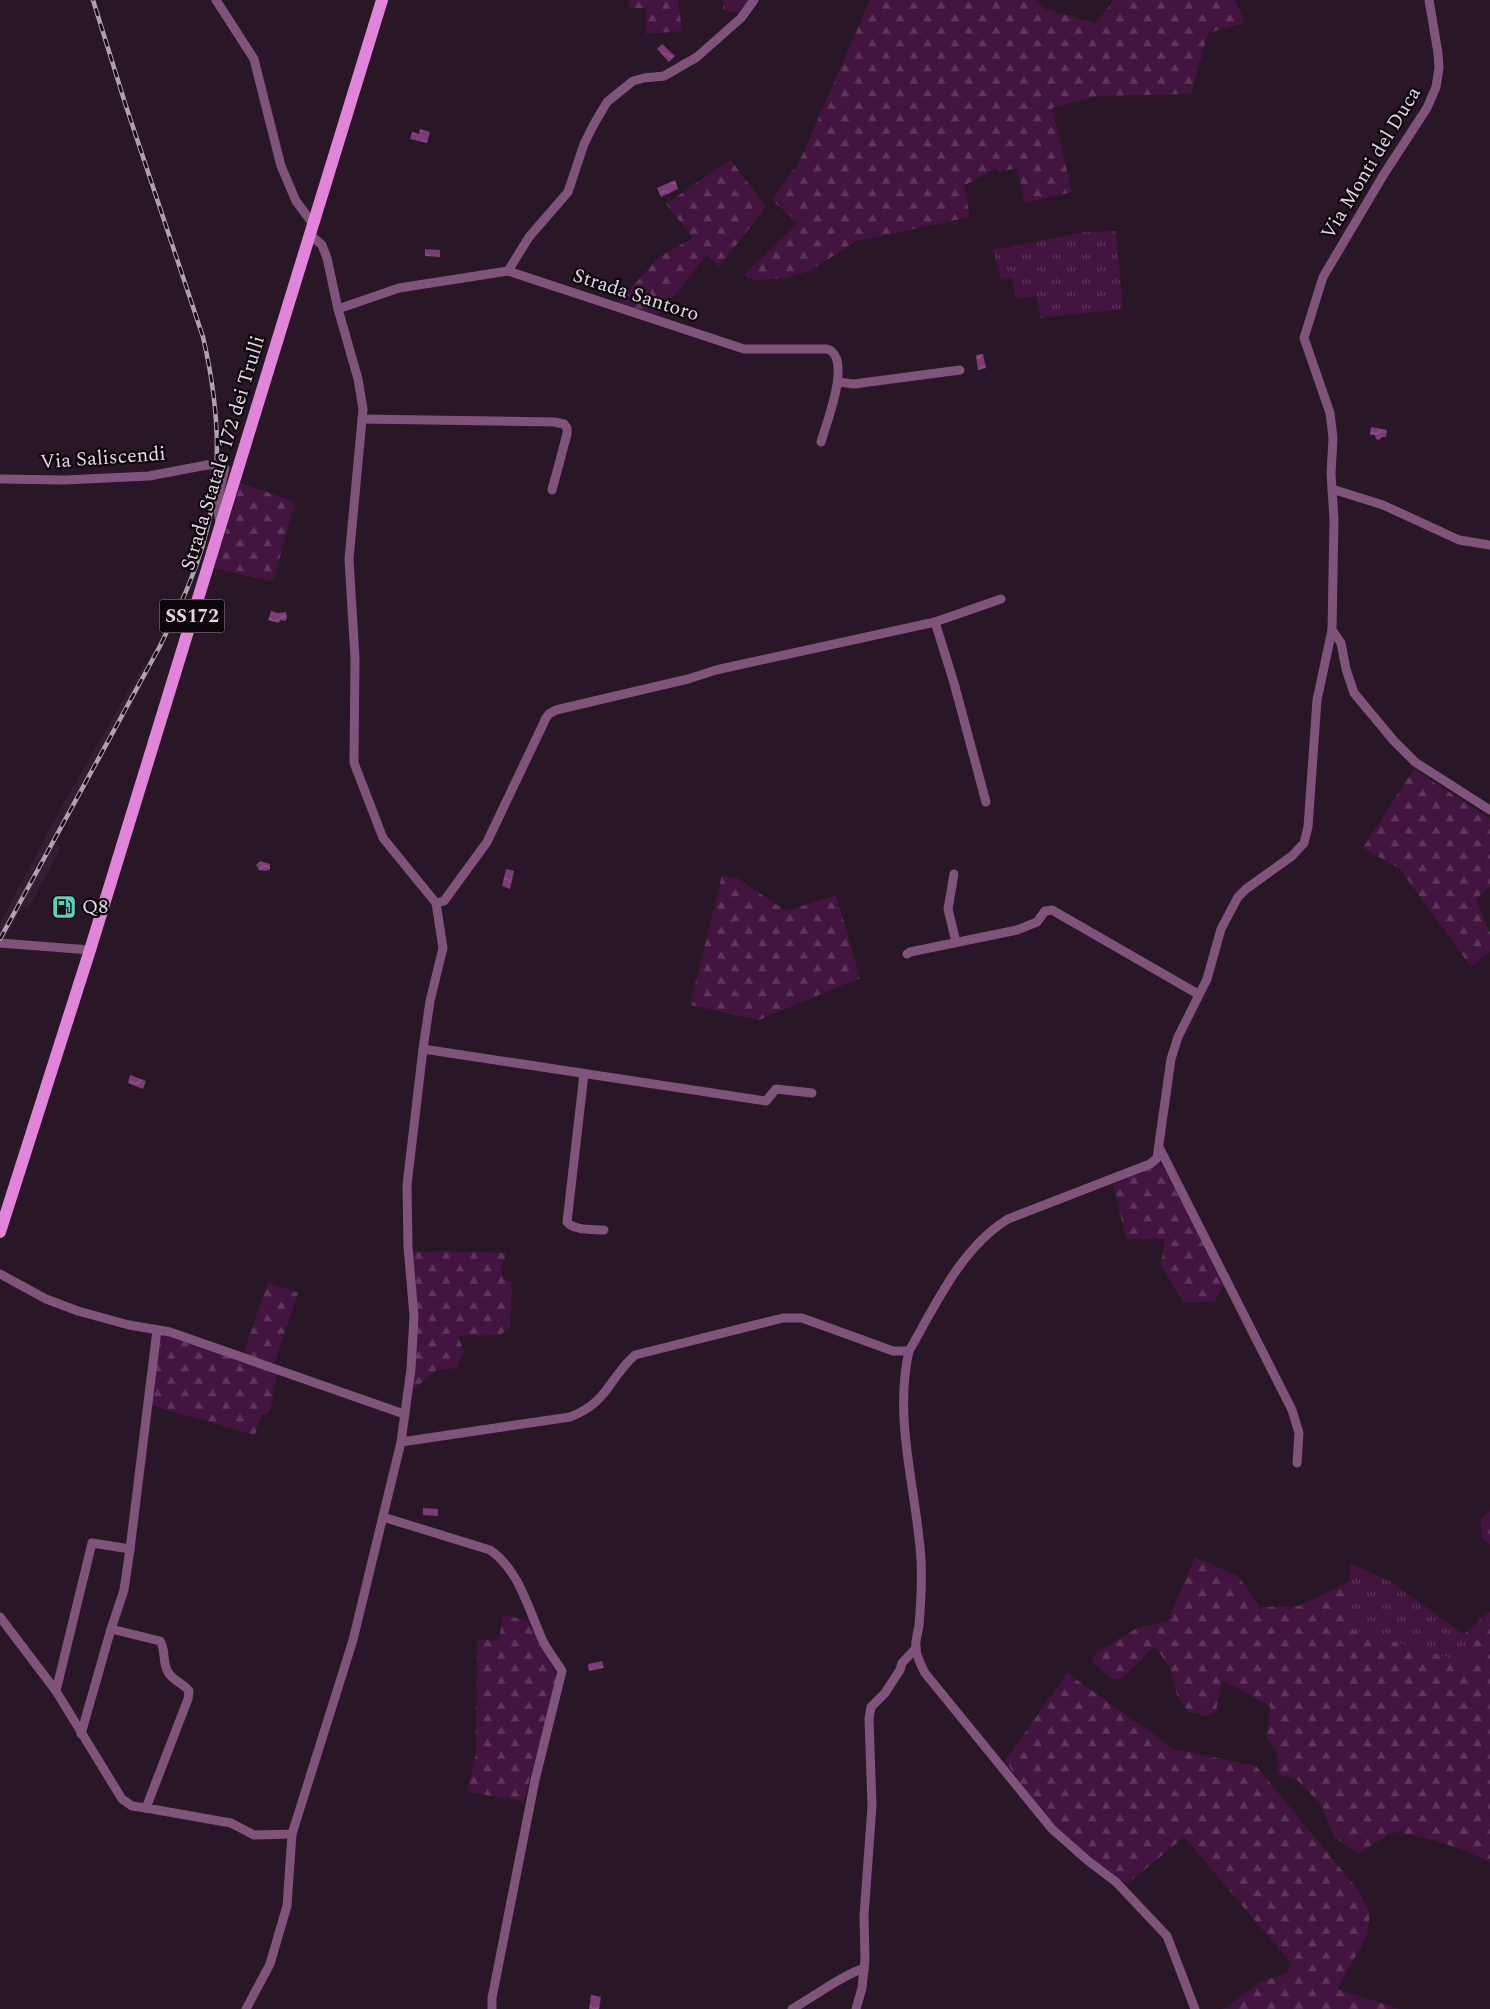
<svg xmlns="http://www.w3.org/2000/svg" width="1490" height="2009" viewBox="0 0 1490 2009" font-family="Spectral,serif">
<defs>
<pattern id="grass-tufts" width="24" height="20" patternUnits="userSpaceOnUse" patternTransform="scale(1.25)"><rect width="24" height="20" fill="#431440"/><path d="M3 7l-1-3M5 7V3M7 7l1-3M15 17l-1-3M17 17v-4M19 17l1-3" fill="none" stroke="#5e355b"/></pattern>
<pattern id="forest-firs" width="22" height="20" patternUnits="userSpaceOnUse" patternTransform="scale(1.25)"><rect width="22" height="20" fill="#431440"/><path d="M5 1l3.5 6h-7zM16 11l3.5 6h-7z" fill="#5e355b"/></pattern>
<pattern id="water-waves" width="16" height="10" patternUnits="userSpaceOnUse" patternTransform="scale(1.25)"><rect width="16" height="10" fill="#7d3b78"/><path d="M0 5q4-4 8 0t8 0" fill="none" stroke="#8f578b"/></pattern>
</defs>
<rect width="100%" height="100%" fill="#291627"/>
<path fill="#341c32" d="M143,665l8,3 -96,175 6,4 -32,61 -7,-1 -22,42v-25l23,-45 39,-73z"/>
<g fill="url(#grass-tufts)">
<path d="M1116,231l7,78 -83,9 -4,-22 -20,3 -4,-21 -11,2 -8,-30 91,-18z"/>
<path d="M1350,1563l41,19 84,60 -10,22 -9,-4 -106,-31z"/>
</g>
<g fill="url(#forest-firs)">
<path d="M628,0h50l4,31 -36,3v-26h-16z"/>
<path d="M724,0h25l-10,14 -16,-4z"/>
<path d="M870,0h165l10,9 51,14 18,-23h121l10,23 -37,10 -17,61 -93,2 -46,12 20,84 -47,11 -8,-35 -19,4 -2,-4 -32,18 6,31 -113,24 -48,30 -23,7 -31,2 -11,-5 54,-52 -26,-23 28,-40z"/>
<path d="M730,159l36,48 -47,60 -12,-12 -51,63 -41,-12 44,-49 34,-19 -27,-34z"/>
<path d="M241,483l54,19 -22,80 -59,-14z"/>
<path d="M1414,769l76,50v67l-14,13 14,34v19l-19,15 -71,-98 -37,-21z"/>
<path d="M722,875l15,3 49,33 50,-16 24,83 -101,42 -69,-15z"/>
<path d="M1157,1163l5,2 63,118 -11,19h-31l-22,-37 4,-26h-39l-13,-54z"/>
<path d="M442,1251l65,2 -7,17 6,11h6l-2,47 -10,7 -42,1 6,16 -7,16 -20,2 -27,22 3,-140z"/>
<path d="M268,1282l30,11 -24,71 3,10 -7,38 -9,4 -6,19 -105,-30 11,-72 82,21z"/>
<path d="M1490,1511v33l-8,-5 -1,-21z"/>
<path d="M1195,1557l43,19 22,31 39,-1 51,-25 1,48 105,31 9,4 9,-22 -10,-8 26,-23v251c-34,-16 -61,-25 -98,-30l-33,22 -25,-17 -13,-33 -24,-24 -19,-6 -1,-23 -10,-13 3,-32 -48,-26 -6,31 -8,5 -19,-4 -12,-17 -7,-27 -15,-22 -33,33h-10l-20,-17 3,-8 42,-26 31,-7z"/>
<path d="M503,1615l24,5 28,52v14l-31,115 -57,-9 9,-38 1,-115 22,2z"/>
<path d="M1067,1673l107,76 82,17 102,124 12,23 -3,23 -30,53 63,20h-179l5,-1 33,-26 29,-9 3,-10 -107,-126 -57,47 -70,-50 -52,-73z"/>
</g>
<g fill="url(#water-waves)">
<path d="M662,44l13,12 -6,6 -12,-13z"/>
<path d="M420,129l10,3 -3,11 -17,-4 2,-7 7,2z"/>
<path d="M675,180l3,9 -17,8 -4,-9z"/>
<path d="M425,249l15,1v7l-15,-1z"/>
<path d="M983,354l3,14 -8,2 -2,-15z"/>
<path d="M1371,427l16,3 -1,7h-4l-3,3 -3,-1 -1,-4h-5z"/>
<path d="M271,611l7,2 8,-1 1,6 -2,3 -5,-1 -1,3 -11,-3z"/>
<path d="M260,861l10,3v5l-3,2 -8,-1 -3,-5z"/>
<path d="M506,869l8,2 -4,18 -8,-3z"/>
<path d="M130,1075l16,6 -3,8 -15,-6z"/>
<path d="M423,1508l15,1v7l-15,-1z"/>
<path d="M602,1661l2,7 -15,3 -1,-7z"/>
<path d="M591,1995l10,2 -2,12h-10z"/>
</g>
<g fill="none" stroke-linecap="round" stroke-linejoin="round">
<g stroke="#7f537b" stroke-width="9">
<path d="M216,0l38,59 27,107 15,35 17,23"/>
<path d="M508,271l21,-34 39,-45 16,-48 10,-20 13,-22 26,-21 11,-3 20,-2 33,-19 44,-39 13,-18"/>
<path d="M338,309l61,-21 109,-17 236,78h83c26,8 -1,75 -6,93"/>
<path d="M838,382l16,2 106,-14"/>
<path d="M362,419l192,3 10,2 3,4v6l-15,56"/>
<path d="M0,479l65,1 84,-4 58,-11"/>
<path d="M1332,489l51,16 76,35 31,5"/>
<path d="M220,523l-3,-20 8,-35 -2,-3"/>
<path d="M935,622l19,61 32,119"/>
<path d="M1332,630l9,13 5,26 8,24 40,48 21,21 75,48"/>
<path d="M954,874l-6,35 8,33"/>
<path d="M436,903l8,-2 43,-59 59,-124 3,-4 7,-4 132,-31 28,-9 219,-48 66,-23"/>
<path d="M0,943l90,7"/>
<path d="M907,954l3,-2 107,-22 20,-8 8,-11 7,-1 146,84"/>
<path d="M423,1049l343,52 10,-12 36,4"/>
<path d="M584,1074l-17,148c8,9 25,7 37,8"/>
<path d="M1160,1149l132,261 7,23 -2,30"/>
<path d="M0,1274l46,25 32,12 51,14 41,7 234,82"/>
<path d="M401,1442l169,-25c39,-15 38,-38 65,-62l148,-37h19l91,33h16"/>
<path d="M383,1517l107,33c29,20 38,58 52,89 5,11 14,22 20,32l-27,109 -43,218v11"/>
<path d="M130,1549l27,-219"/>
<path d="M0,1617l56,74 66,108 10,7 14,2"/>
<path d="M56,1691l36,-148 38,6 -6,41 -13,39 49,12c6,8 2,22 8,31 5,9 15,11 21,19l-1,8 -42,109 85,15 23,12 38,-1 61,-194 48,-198 10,-73 3,-53 -6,-69 -1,-62 16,-136 7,-48 13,-53 -7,-45 -53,-65 -29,-75 1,-105 -6,-99 14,-150 -5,-30 -20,-70 -11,-51 -5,-13 -12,-10"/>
<path d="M81,1734l30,-105"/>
<path d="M246,2009l24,-45 17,-58 5,-72"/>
<path d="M792,2009c25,-14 45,-31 72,-41"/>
<path d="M856,2009l6,-21 3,-28 -1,-44 8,-110 -3,-87 2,-12 14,-14 15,-23 2,-7 14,-15"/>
<path d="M1195,2009l-28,-73 -51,-54 -29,-22 -35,-31 -127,-156c-4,-8 -9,-17 -9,-25 -1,-7 2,-16 3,-23 2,-22 3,-43 2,-65 -4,-69 -28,-139 -12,-209 27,-47 52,-103 99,-132l142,-55 7,-6 14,-99 7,-22 29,-58 14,-50 17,-32 8,-8 46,-33 12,-13 4,-16 9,-127 15,-70 2,-111 -3,-45 2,-36 -3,-25 -26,-75 19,-61 61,-103 43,-66 9,-21 3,-19 -1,-15 -9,-53"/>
</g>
<path stroke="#e185da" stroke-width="12" d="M0,1232l90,-282 292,-950"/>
<defs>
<path id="rail" d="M0,939l160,-293c10,-21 21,-41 29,-62 35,-84 34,-161 14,-247l-78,-234 -32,-103"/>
</defs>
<use href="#rail" stroke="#afa1ad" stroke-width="4.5"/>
<use href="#rail" stroke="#0d060c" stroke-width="2.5" stroke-dasharray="8" stroke-linecap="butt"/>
<path stroke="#7f537b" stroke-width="9" d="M207,465h16"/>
</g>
<defs>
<symbol id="fuel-square" viewBox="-11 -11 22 22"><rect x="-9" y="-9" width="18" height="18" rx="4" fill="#5cceba" stroke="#0d060c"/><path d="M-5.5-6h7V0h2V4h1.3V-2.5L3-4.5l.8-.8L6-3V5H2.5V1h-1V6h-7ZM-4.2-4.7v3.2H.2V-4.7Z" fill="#111"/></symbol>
</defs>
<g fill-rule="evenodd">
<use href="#fuel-square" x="50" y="893" width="28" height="28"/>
</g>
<g text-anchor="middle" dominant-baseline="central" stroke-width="4.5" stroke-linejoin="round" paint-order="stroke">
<rect fill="#0d060c" stroke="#a498a2" stroke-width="1" x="159.5" y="599.5" width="65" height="33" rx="4"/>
<g font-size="19" font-weight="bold" fill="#e4d7e2">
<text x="192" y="616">SS172</text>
</g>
<g font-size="20" fill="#e4d7e2" stroke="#0d060c">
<text transform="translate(1371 163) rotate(-59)">Via Monti del Duca</text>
<text transform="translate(636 295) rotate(18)">Strada Santoro</text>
<text transform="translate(223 453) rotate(-73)">Strada Statale 172 dei Trulli</text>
<text transform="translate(103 458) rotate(-4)">Via Saliscendi</text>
</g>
<g font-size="20" fill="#e4d7e2" stroke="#0d060c" text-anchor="start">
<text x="82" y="907">Q8</text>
</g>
</g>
</svg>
